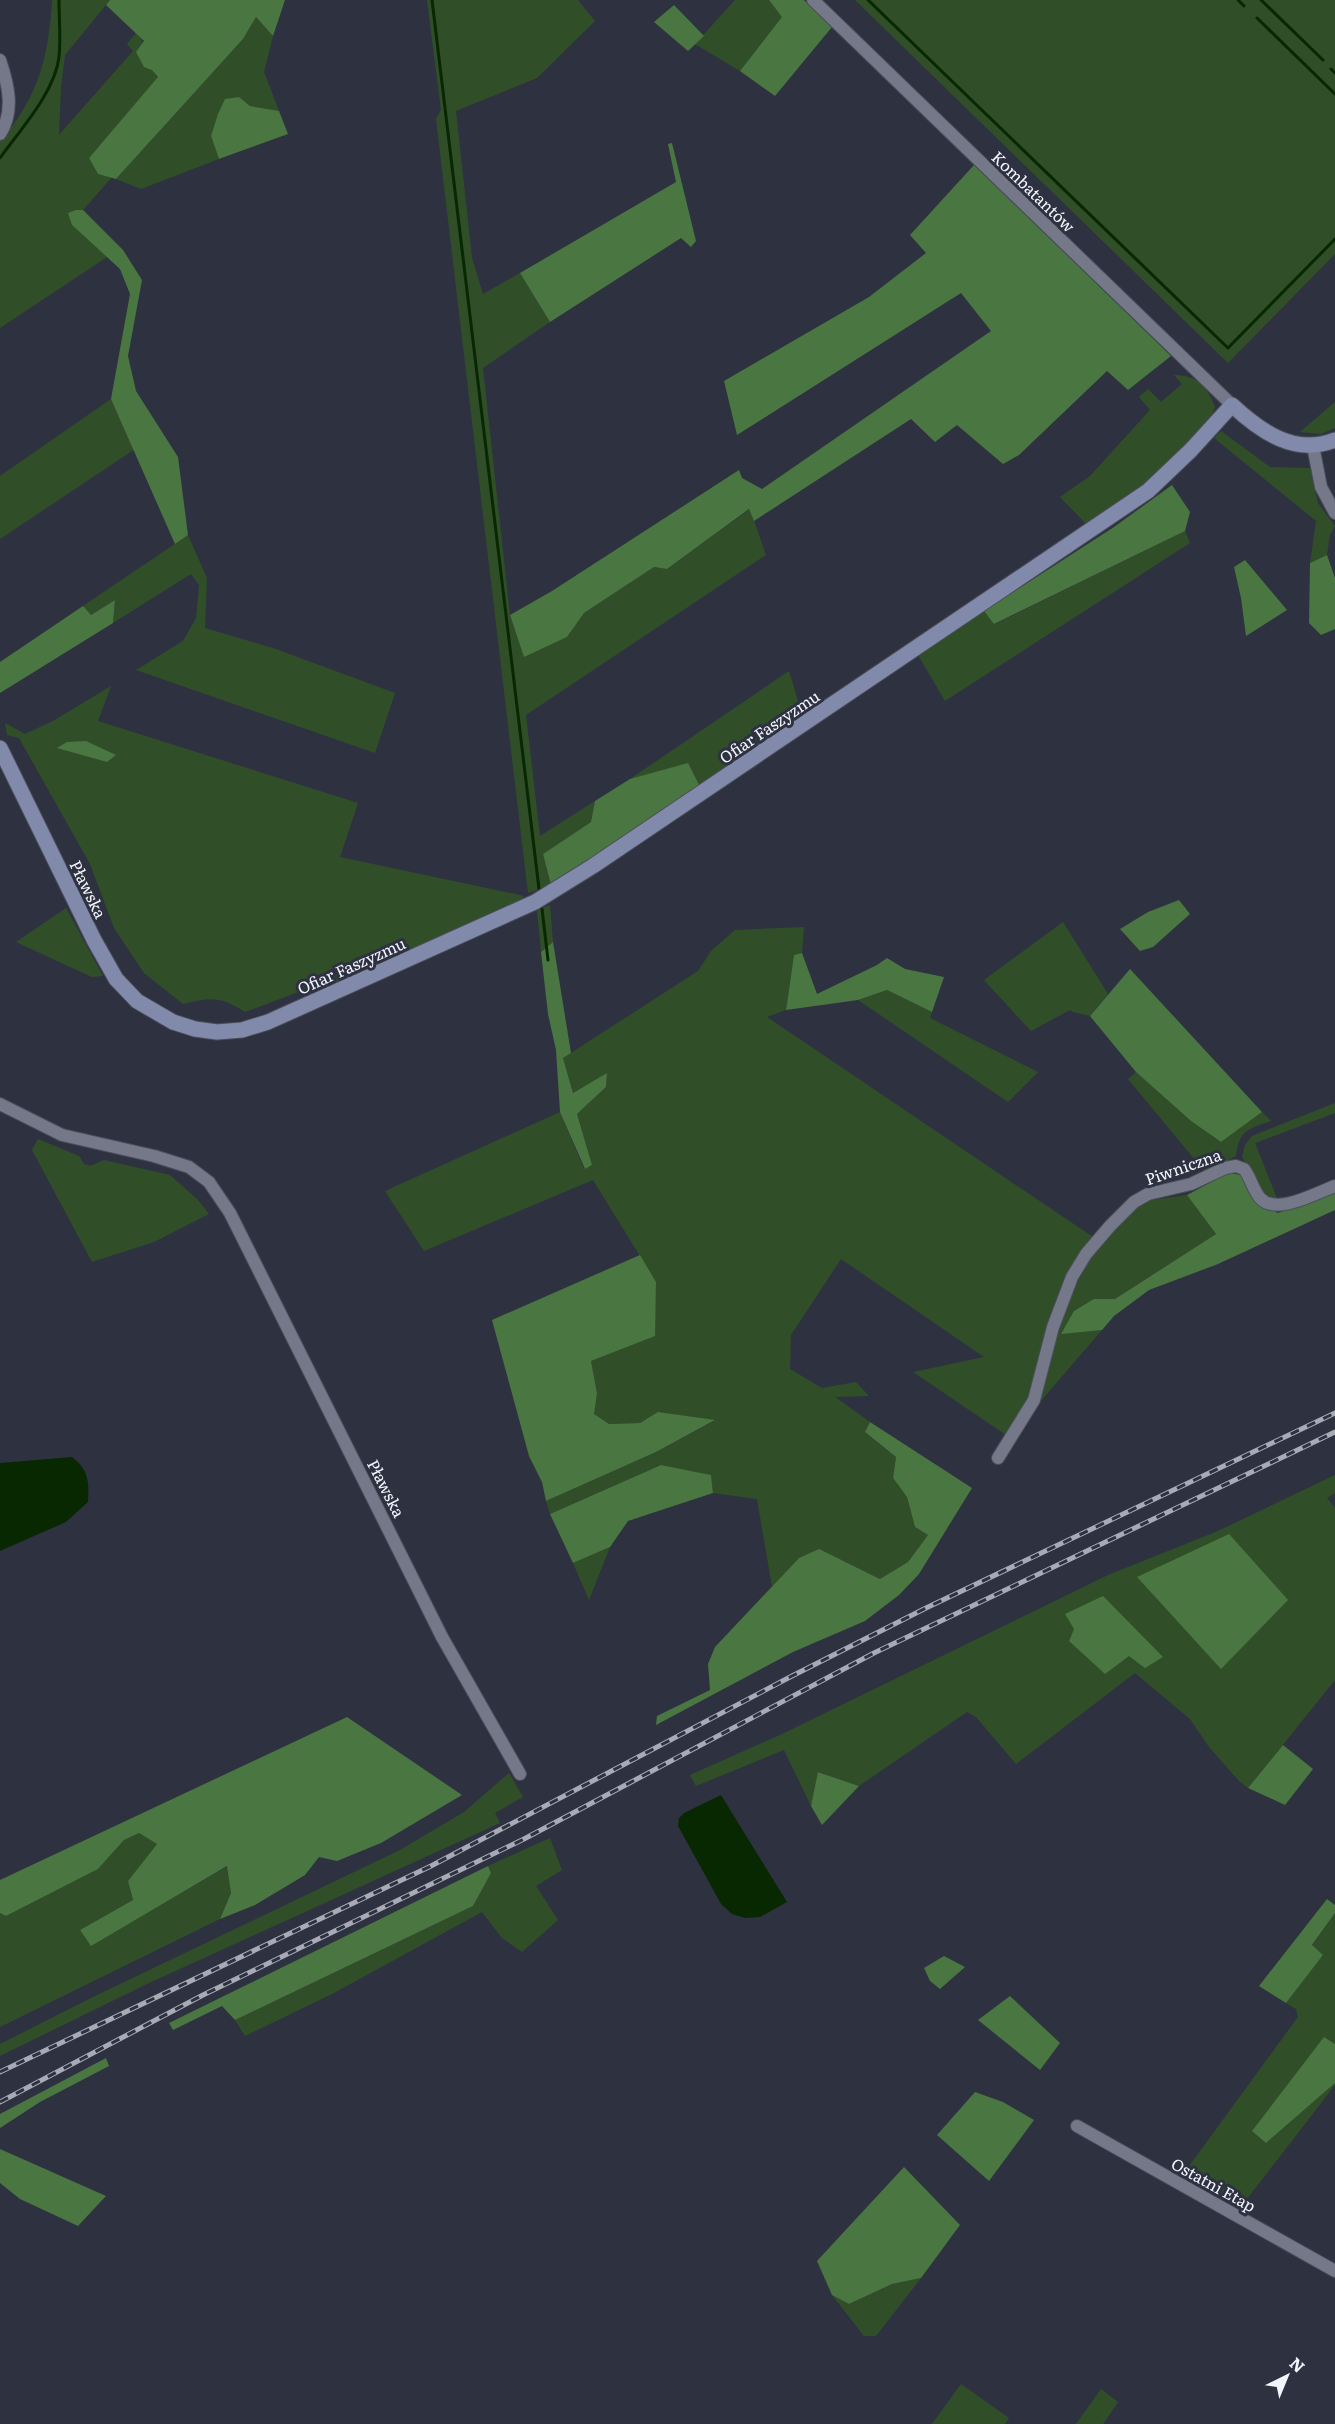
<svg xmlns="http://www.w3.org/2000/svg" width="1335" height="2424" viewBox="0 0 1335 2424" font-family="Literata,serif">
<rect width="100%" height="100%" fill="#2e3240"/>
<g fill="#304f29" fill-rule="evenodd">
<path d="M52,0h58l-45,55 -4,32 -2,48 74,-84 -6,-7 9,-11c13,13 12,30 22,45l-69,80 9,16 14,3 -29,33h-7l-4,15 35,32 -107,71v-187c38,-43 49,-84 52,-141z"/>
<path d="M427,0h151l17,21 -58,57 -81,33 16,147 11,36 37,-21 30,49 -67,46 27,247 14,41 43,-19 17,-24 70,-46 13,2 83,-60 16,46 -240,160 14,121 55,-35 -4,21 -48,32 8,31 -23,8 -92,-774 5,-9z"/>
<path d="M735,0h34l14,17 -43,54 -45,-27z"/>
<path d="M855,0h480v254l-107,109z"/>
<path d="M256,17l17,19 -9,36 15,39 -29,-5 -11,-9 -28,39 8,23 -78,30 -25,-10 127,-140z"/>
<path d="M1174,375c23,0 33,11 41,32l-4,14 -69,69 -55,35 -27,-28 30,-21 60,-66 -11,-13 9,-8 13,13 21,-18z"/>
<path d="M111,399l24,50 -135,90v-63z"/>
<path d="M1335,402v26l-14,6 -21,-2z"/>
<path d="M1221,431l49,36 40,1 8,35 17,23 -5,9 -3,20 -17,8 6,-42 -102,-83z"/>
<path d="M1185,531l5,12 -245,158 -27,-46 66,-44 11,13z"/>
<path d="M188,535l19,43 -2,50 68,20 122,45 -20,60 -239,-83 47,-29 13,-23 3,-33 -8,-11 -78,49 2,-23 -24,15 -8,-9z"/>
<path d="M789,671l15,50 -104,66 -70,-8z"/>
<path d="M111,686l-13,35 260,82 -18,54 184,39 -5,5 -214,97 -4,-7 -56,21c-25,-16 -33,-15 -62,-8l-39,-31 -30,-45 -24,-64 -71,-126 -12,-3 -2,-12 20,11 28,-13z"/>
<path d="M550,905l3,37 -12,10 -4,-42z"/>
<path d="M66,908l37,68 -11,1 -76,-35z"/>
<path d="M1063,922l45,72 -18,22 -17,-4 -3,-2 -39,21 -47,-51z"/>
<path d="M804,927l-2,26 -8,2 -8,55 -19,7 326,220 -21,28 -20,51 -20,81 -26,38 -93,-63 71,-15 -143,-98 -50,76 -1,34 32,19 34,-6 13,14 -34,1 35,25 -5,10 31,25 -3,21 14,19 8,30 13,8 -20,27 -28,17 -36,-18 -45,-3 -27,29 -15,-88 -44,-6 -2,-18 -50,-10 -111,49 -4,-13 110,-49 58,-31 -55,-9 -19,11 -31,1 -16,-10 4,-21 -6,-32 63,-25 2,-54 -63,-102 -169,71 -39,-60 175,-79 24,57 8,-4 -15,-51 29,-27 1,-13 -34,19 -10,-35 135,-87 13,-20 24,-21z"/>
<path d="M887,990l45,22 -2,6 108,54 -30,30 -150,-102z"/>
<path d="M1136,1072l55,49 30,21 41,-30 9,9c-23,8 -32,9 -35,35l-31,16 -77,-93z"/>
<path d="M1335,1103v10l-80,30 23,58 -12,-4 -24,-40 3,-12 7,-9z"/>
<path d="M38,1139l41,17 5,8 6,2 14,-6 66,15 28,25 11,14 -55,28 -62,20 -60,-112z"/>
<path d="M1187,1195l29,39 -101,65h-21l-32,34 40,-3 -63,73 28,-103 25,-43 22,-28 31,-28z"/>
<path d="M1335,1475v18l-8,5 8,10v172l-87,108 -9,-7 -30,-34 -19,-28 -55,-46 -119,91 -40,-47 -9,-5 -108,74 -40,-14 -8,34 -27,-56 -88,36 -6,-11 90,-40 328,-160 110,-44zM1066,1614l96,43 -33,-1 -60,-15 5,-12z"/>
<path d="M610,1547l-21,53 -16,-37z"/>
<path d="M509,1773l14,24 -28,16 5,10 -351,160 -149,73v-12l95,-48 305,-146 64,-38z"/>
<path d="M139,1833l18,11 -29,37 5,19 -53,30 11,15 137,-79 3,27 -11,26 -220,108v-114l6,3 92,-47 26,-29z"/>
<path d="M550,1838l12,32 -26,16 22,34 -36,32 -20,-14 -20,-26 -150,82 -87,42 -10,-16 238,-114 18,-33 -3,-7z"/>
<path d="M1335,1913v131l-11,-7 -58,106 69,-60v2l-95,123 -59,-31 117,-160 -2,-8 -10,-6 37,-48 -11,-9z"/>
<path d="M921,2278l-45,58h-12l-32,-41 17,9 43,-20z"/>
<path d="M961,2384l48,34 -4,6h-73z"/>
<path d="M1101,2389l17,13 -15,22h-27z"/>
</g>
<g fill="#4a7641">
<path d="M110,0h175l-12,36 -17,-19 -13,22 -127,140 -18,-5 -9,-16 69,-81 -6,-7 -8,-3 -8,-15 8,-11 -38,-36z"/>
<path d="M769,0h35l28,27 -57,69 -35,-25 42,-54z"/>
<path d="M674,5l30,31 -16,15 -34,-29z"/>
<path d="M239,97l11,9 29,5 9,23 -69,25 -8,-23 7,-22 7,-15z"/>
<path d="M672,143l24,98 -5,6 -10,-9 -131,84 -30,-49 156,-91 -8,-38z"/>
<path d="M974,165l197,191 -43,34 -21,-19 -88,84 -16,9 -46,-39 -22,17 -24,-23 -157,102 -5,-12 -82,60 -13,-2 -70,46 -17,24 -43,20 -14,-42 42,-24 187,-121 3,8 20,11 229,-158 -30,-38 -224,142 -13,-54 145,-84 57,-44 -16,-18z"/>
<path d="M76,210h7l40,40 19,30 -14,76 8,35 42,66 10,78 -13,9 -64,-145 19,-105 -10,-25 -48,-44 -4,-12z"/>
<path d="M1172,485l18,27 -5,19 -191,93 -10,-13 130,-84z"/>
<path d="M1327,555l8,23v51l-14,6 -12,-12 1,-60z"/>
<path d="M1245,560l42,50 -41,26 -5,-38 -7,-31z"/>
<path d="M115,600l-2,23 -113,70v-31l83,-56 8,9z"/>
<path d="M86,741l30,14 -9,7 -50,-14 10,-6z"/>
<path d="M688,763l12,24 -149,98 -8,-31 48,-32 4,-21 35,-22z"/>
<path d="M1179,900l11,14 -37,33 -13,4 -20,-22 28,-17z"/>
<path d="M553,942l18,111 -8,5 10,35 34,-20 -1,14 -29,27 15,51 -7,4 -25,-57 -4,-62 -8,-36 -7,-62z"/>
<path d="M802,953l15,41 60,-29 10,-7 18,11 39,8 -12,35 -45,-22 -29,10 -72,10 8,-55z"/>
<path d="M1130,969l132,143 -41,30 -30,-21 -55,-49 -46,-56z"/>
<path d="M1228,1173l14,2 14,27 22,11 57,-22v19l-117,54 -69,26 -35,26 -12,14 -41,4 13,-23 20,-12h21l101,-65 -29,-39z"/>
<path d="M640,1255l16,27 -1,54 -64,25 6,32 -3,21 15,10 31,-1 18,-11 57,8 -59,32 -110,49 -4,-19 -13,-26 -37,-136z"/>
<path d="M870,1422l102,66 -53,86 -20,21 -34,26 -72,31 -137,73 1,-9 53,-26 -2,-26 7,-17 84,-89 20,-9 61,30 28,-17 20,-27 -13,-8 -8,-30 -14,-19 3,-21 -31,-25z"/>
<path d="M661,1465l50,10 2,18 -85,28 -18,26 -37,16 -23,-49z"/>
<path d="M1229,1534l59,66 -67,69 -84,-92z"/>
<path d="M1103,1596l60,61 -18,11 -16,-12 -24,18 -36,-33 5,-12 -9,-15z"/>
<path d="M347,1717l115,78 -81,48 -44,18 -18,-4 -14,18 -50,30 -35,14 11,-26 -4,-27 -136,80 -11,-16 53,-30 -5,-19 29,-37 -18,-11 -15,7 -26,29 -92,47 -6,-3v-33z"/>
<path d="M1283,1745l30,24 -28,36 -37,-17z"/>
<path d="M818,1772l41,14 -37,39 -11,-19z"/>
<path d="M488,1866l3,7 -18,33 -238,114 -13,-14 -49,24 -4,-7z"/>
<path d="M1327,1899l8,6v8l-23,32 11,10 -37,48 -27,-17z"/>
<path d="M944,1956l21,11 -25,22 -10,-8 -6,-13z"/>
<path d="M1010,1996l50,47 -20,27 -62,-50z"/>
<path d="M1324,2037l11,7v39l-69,60 -14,-12z"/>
<path d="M106,2058l3,8 -69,36 -40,26v-14z"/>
<path d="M975,2092l28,10 31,18 -45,61 -52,-46z"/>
<path d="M0,2149l106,47 -28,30 -58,-27 -20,-16z"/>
<path d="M904,2167l56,58 -39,53 -29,6 -43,20 -17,-9 -15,-34z"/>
</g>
<g fill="#082802">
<path d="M72,1457c17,13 17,25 16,45l-22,20 -66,29v-88z"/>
<path d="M721,1795l66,107 -27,15 -15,1 -13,-4 -11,-10 -43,-78 1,-8 5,-5z"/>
</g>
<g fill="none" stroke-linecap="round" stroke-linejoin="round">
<g stroke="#082802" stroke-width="3">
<path d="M432,0l107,889"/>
<path d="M868,0l360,348 107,-109"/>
<path d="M1238,0l6,6"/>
<path d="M1261,0l62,60"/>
<path d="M1257,18l78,76"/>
<path d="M1331,69l4,4"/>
<path d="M0,158c20,-28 55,-66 59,-101 2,-19 0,-38 0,-57"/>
<path d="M542,909l6,51"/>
</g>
<defs>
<g id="street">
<path d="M813,0l419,405"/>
<path d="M0,60c8,24 15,51 0,74"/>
<path d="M1313,446l8,41 14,26"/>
<path d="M0,1104l62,31 92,21 35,11 20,15 21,31 212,424 78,137"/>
<path d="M998,1458l36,-58 19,-73 19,-50 14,-23 24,-28 24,-24 14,-8 43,-10 34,-16 11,-2 8,3c7,9 9,21 16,29 16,18 56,-5 75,-12"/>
<path d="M1077,2126l258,145"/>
</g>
<path id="secondary" d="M0,748l94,192 22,39 21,22 36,21 22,7 22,3 25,-2 26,-8 267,-120 58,-36 555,-375 43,-41 41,-45c29,27 63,51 103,35"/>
</defs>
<use href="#street" stroke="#4c4e5a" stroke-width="14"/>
<use href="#secondary" stroke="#4c4e5a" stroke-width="17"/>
<use href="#street" stroke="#747889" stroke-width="12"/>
<use href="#secondary" stroke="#828aac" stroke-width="15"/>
<defs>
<g id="rail">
<path d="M0,2072l431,-206 361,-190 134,-68 409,-195"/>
<path d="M0,2102l203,-107 321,-156 350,-186 461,-221"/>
</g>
</defs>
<use href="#rail" stroke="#a8abb6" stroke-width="5"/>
<use href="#rail" stroke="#2e3240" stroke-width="3" stroke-dasharray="9" stroke-linecap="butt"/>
</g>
<g text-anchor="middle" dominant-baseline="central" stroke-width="6" stroke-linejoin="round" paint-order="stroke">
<g font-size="16" fill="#f2f5fe" stroke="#2e3240">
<text transform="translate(1034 191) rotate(44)">Kombatantów</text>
<text transform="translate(769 726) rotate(-34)">Ofiar Faszyzmu</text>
<text transform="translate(89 889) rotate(64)">Pławska</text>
<text transform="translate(351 965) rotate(-24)">Ofiar Faszyzmu</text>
<text transform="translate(1183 1166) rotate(-19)">Piwniczna</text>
<text transform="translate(387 1488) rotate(63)">Pławska</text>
<text transform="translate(1214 2184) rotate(29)">Ostatni Etap</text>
</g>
</g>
<g transform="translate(1287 2376) rotate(43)" stroke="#2e3240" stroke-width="4.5" paint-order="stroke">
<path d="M0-4.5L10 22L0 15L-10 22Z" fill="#f2f5fe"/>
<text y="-9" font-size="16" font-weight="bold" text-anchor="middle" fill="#f2f5fe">N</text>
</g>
</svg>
